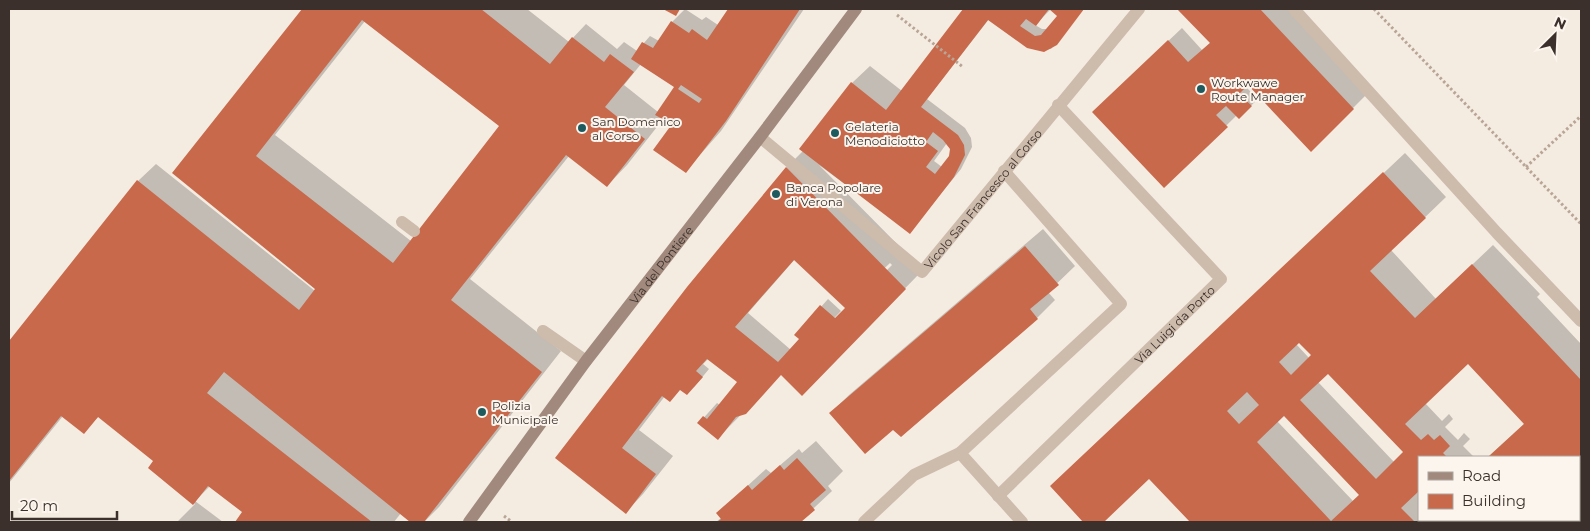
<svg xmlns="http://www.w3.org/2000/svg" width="1590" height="531" viewBox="0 0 1590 531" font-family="Montserrat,sans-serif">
<rect width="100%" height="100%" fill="#f4ebe1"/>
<g fill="#0003" fill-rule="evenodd">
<path d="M303,9h224l42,33 17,-18 31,25 7,-7 13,9 13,-15 9,5 13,-19 13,-13 17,11 4,-3 12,8 11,-16h75l-83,122 -36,41 -11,-49 -10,-5 -37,47 -20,21 -38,-30 -99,123 91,72 -122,156 -15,15h-12l-11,-9 -7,9h-158l8,-10 -34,-26 -15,15 28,21h-46l18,-18 -45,-36 5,-7 -56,-45 -15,16 -21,-16 -54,67v-140l129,-162 18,-17 159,127 3,-3 -144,-115zM365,21l135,105 -89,115 -136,-106zM641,64l35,22 -18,26 -34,-27z"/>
<path d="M964,9h120l-33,40 -15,1 -21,-11 -26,-20 -62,80 38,29 6,10 1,9 -11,22 -51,63 -91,-67 84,85 15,25 -103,106 -34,-7 -63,64 -19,-15 18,-20 3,2 19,-23 -30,-24 -6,6 6,5 -15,18 -13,2 -16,7 -26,34 34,26 -30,38 -17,18 -70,-54 132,-171 99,-120 16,-16 49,-68 18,-17 32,25zM1051,9l8,6 -11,14h-6l-7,-4zM947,143l4,6 -1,8 -8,10 -8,-6zM795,259l50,47 45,-43 2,2 -92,92 -2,-2 43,-44 -13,-12 -32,36 5,4 -10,11 -43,-37z"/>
<path d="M1179,9h121l73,79 -62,62 -63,-67 -3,3 13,13 -19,18 -2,-2 -73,72 -57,-88 75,-71 20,22 9,-8z"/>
<path d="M1405,153l41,44 -55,53 45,49 57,-54 47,49 -3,3 44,47v178h-113l-2,-2h113v-63h-91l37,-34 -57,-60 -43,40 17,18 7,-7 4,5 -8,8 13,13 6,-7 6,6 -7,7 11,11h-55v63h28l3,2h-63l8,-7 -2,-2 -9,9h-193l-42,-44 -47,44h-17l-34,-36zM1299,341l13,14 -3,3 -13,-14zM1328,372l76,80 -10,10 -76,-80zM1284,414l76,80 -7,7 -76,-80z"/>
<path d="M1043,229l32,37 -27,26 7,8 -18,18 -136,118 -8,-8 -62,-15 18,-18z"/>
<path d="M816,441l27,30 -15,15 4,5 -33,31h-83l5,-4 -3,-5 48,-44 5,4 28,-24 3,4z"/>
</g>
<g fill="#c8694b" fill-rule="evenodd">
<path d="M302,9h179l69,55 22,-27 32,25 6,-8 24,18 -29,35 40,32 -38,48 -41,-32 -115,145 91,72 -118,150h-14l-186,-150 -17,21 165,129h-137l7,-10 -34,-26 -15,19 -45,-37 5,-7 -55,-44 -14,17 -23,-18 -52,65v-140l128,-161 162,130 16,-21 -143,-116zM362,20l137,106 -106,137 -137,-107z"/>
<path d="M663,9h17l-4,7z"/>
<path d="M728,9h72l-74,112 -40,52 -33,-23 19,-26 -17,-9 19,-28 -43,-28 11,-17 11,6 18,-27 18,12 3,-4 15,11zM681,85l21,14 -3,4 -21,-14z"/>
<path d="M963,9h86l-13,17 -10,-7 -6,7 15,10 6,-1 16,-19 -8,-7h35l-27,36 -13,7 -17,-4 -39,-28 -67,87 37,28 6,10 1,10 -11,22 -44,57 -111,-85 52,-67 35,28zM933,132l10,8 7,9 -1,7 -14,18 -9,-7 12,-16 -12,-9z"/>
<path d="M1177,9h83l94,100 -43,43 -63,-67 -9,9 13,12 -13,13 -13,-13 -10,9 12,12 -64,61 -72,-76 76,-72 20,22 22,-19z"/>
<path d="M786,167l120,122 -104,107 -21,-21 -35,39 -10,3 -18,23 -21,-17 6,-7 4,3 30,-37 -30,-23 -11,12 7,6 -16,18 -7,-5 -10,12 -8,-6 -40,52 34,26 -30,40 -71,-56 132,-171zM794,260l51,48 -10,10 -15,-13 -26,30 5,4 -21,23 -43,-35z"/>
<path d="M1383,172l43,46 -56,53 45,47 57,-54 109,116v82l-2,3v-8h-91l36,-33 -56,-60 -63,60 16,16 7,-6 6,6 6,-5 10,11 -7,7 4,4h-28v34l-18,17 14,14h-225l-41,-43 -45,43h-21l-33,-36zM1299,343l12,12 -20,20 -12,-13zM1328,374l75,78 -27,27 -76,-79zM1247,392l12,13 -20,19 -12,-13zM1284,416l75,79 -28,26 -74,-79z"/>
<path d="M1025,246l34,39 -29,24 8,10 -137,118 -8,-7 -28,24 -36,-41z"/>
<path d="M797,458l29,32 -16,14 5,6 -14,12h-84l4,-3 -5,-6 32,-28 4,5 28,-25 4,5z"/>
<path d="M1579,492l2,3v27h-115l-2,-2h115z"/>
</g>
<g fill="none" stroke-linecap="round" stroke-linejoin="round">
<g stroke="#b9a596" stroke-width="3" stroke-dasharray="2.5 2.5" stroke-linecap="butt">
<path d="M1374,9l207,215"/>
<path d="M897,15l66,52"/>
<path d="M1526,167l55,-51"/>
<path d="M504,516l8,6"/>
</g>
<g stroke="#cdbbac" stroke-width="12">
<path d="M1294,9l203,224 84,88"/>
<path d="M402,222l12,9"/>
<path d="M543,331l43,30"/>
</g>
<g stroke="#cdbbac" stroke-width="12">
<path id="s1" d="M760,137l162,135 217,-263"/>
<path d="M1004,171l117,133 -161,149 62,69"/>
<path id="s2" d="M998,496l223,-217 -163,-174"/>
<path d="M864,522l50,-47 46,-22"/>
</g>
<path stroke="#a18a7d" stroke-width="12" id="s3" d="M469,522l117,-161 174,-224 96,-128"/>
</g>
<g fill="#1f5a5e" stroke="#fbf5ee" stroke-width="2">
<circle cx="1201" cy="89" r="5"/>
<circle cx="582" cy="128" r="5"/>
<circle cx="835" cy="133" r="5"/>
<circle cx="776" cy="194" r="5"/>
<circle cx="482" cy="412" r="5"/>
</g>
<g text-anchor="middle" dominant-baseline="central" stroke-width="4" stroke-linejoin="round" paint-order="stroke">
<g font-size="12" fill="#3b302b" stroke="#fbf5ee" text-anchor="start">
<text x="1211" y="82">Workwawe<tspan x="1211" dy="14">Route Manager</tspan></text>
<text x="592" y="121">San Domenico<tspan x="592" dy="14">al Corso</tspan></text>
<text x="845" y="126">Gelateria<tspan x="845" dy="14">Menodiciotto</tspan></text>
<text x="786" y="187">Banca Popolare<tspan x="786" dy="14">di Verona</tspan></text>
<text x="492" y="405">Polizia<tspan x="492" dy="14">Municipale</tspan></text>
</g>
<g font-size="12" fill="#3b302b" stroke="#fbf5ee">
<text stroke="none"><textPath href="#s1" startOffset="306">Vicolo San Francesco al Corso</textPath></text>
<text stroke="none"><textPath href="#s3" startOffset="321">Via del Pontiere</textPath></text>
<text stroke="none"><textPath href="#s2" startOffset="246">Via Luigi da Porto</textPath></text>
</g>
</g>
<rect width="1590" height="531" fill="none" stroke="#3b302b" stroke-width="20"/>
<rect x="1418" y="456" width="162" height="65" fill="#fbf5ee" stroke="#aea6a0"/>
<rect x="1428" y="472" width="25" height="8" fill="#a18a7d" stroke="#aea6a0"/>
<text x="1462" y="481" font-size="15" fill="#3b302b">Road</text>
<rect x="1428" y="494" width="25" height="15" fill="#c8694b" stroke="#aea6a0"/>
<text x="1462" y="506" font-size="15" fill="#3b302b">Building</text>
<g transform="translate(1555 35) rotate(24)" stroke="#fbf5ee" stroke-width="4" paint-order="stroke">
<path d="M0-4L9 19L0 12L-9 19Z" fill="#3b302b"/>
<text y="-8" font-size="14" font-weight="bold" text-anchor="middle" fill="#3b302b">N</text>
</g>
<path d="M12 511v8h105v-8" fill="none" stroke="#3b302b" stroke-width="2.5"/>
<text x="20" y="511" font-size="15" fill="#3b302b" stroke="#fbf5ee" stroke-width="4" paint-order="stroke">20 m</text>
</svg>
